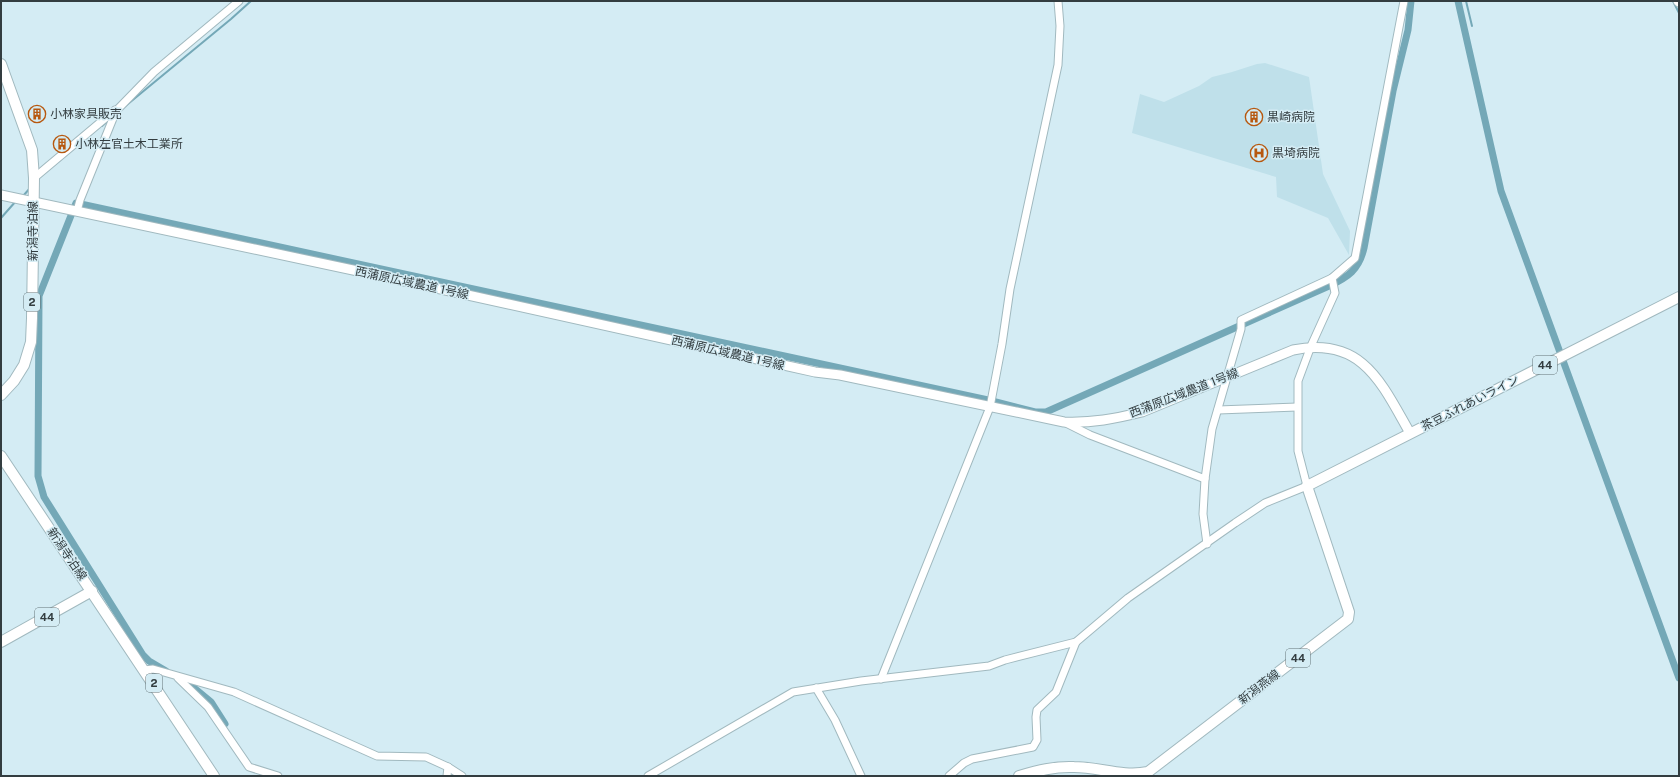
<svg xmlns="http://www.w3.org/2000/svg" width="1680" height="777" viewBox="0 0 1680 777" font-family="'Public Sans','Noto Sans JP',sans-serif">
<rect width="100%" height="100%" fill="#d4ecf4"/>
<path fill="#bfe0ea" d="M1265,63l44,14 14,97 27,57 -1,24 -21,-37 -51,-21 -1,-20 -144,-44 8,-39 24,8 35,-16 13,-9 20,-5 25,-8z"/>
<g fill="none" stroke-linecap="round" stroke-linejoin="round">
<g stroke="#74a8b7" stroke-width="2">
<path d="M1466,1l6,25"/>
<path d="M1673,1l6,12"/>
<path d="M123,108l108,-89 20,-18"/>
<path d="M102,126l7,-6"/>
<path d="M23,196l8,-9"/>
<path d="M1,218l15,-17"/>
</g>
<g stroke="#74a8b7" stroke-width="7">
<path d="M1458,1l43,190 178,487"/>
<path d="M166,671l-17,-10 -6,-6 -99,-158 -6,-21 1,-180 37,-93 912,197 47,12h11l283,-126c19,-9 30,-16 35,-38l29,-157 15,-61 3,-29"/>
<path d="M181,679l7,4 23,19 14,22"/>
</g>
<defs>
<g id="street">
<path d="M34,178l81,-68"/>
<path d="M77,211l3,-11 36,-89 38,-39 85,-71"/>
<path d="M1218,410l79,-3"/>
<path d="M1064,422l26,13 115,44"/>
<path d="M1207,544l-4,-30 2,-35 7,-50 29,-100v-9l91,-42 23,-20 49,-257"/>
<path d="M144,670l9,-1 81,23 143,64 49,1 22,10 14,9"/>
<path d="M178,678l30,29 41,60 29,9"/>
<path d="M881,679l109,-272 12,-63 8,-55 48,-224 2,-39 -2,-25"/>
<path d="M816,688l19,32 26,56"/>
<path d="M447,776l1,-9"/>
<path d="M648,776l145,-84 68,-11 128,-15 16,-6 71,-18 52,-44 107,-75 30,-20 42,-17 -9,-35v-70l13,-35 24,-53 -3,-15"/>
<path d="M949,776l15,-13 8,-4 61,-12 4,-7 -1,-23 1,-7 19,-18 20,-50"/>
</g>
<g id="secondary">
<path d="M1678,1l1,1"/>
<path d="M1,195l399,85 415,92 25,3 224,47c29,1 50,-3 78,-10l151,-62c69,-14 88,32 117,83"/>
</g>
<g id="primary">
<path d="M1,64l31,86 2,28 -2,140 -1,24 -7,23 -10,16 -13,14"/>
<path d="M1,456l213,320"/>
<path d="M1,642l91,-51"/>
<path d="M1019,776c18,-5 36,-10 55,-9 25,0 48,10 74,5l200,-153 1,-7 -42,-126 372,-189"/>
</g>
</defs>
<use href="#street" stroke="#a1b9bf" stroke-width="9"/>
<use href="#secondary" stroke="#a1b9bf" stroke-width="11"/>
<use href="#primary" stroke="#a1b9bf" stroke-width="12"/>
<use href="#street" stroke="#fff" stroke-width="7"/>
<use href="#secondary" stroke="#fff" stroke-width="9"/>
<use href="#primary" stroke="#fff" stroke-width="10"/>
</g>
<defs>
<symbol id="building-ring" viewBox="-11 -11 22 22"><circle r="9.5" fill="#d4ecf4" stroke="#b7580f" stroke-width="1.5"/><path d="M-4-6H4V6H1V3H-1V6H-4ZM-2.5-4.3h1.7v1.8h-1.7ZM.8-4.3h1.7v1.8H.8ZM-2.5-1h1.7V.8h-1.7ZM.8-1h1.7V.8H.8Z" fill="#b7580f"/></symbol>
<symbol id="hospital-ring" viewBox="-11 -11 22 22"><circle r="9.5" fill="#d4ecf4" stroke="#b7580f" stroke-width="1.5"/><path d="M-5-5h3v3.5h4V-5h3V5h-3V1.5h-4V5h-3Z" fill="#b7580f"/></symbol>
</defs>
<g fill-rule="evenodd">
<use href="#building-ring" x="27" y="104" width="20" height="20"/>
<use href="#building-ring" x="1244" y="107" width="20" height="20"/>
<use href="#building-ring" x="52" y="134" width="20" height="20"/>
<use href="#hospital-ring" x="1249" y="143" width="20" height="20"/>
</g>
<g text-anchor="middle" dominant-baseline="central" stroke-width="3" stroke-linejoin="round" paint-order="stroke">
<g fill="#d4ecf4" stroke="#637276" stroke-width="1">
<rect x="24" y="293" width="16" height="18" rx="3"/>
<rect x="1533" y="356" width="24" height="18" rx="3"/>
<rect x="35" y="608" width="24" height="18" rx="3"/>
<rect x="1286" y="649" width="24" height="18" rx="3"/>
<rect x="146" y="674" width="16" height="18" rx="3"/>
</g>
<g font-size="11" font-weight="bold" fill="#333d40">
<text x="32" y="302">2</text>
<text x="1545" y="365">44</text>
<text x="47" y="617">44</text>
<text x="1298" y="658">44</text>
<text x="154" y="683">2</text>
</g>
<g font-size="12" fill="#333d40" stroke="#d4ecf4" text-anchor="start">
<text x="50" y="114">小林家具販売</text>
<text x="1267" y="117">黒崎病院</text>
<text x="75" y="144">小林左官土木工業所</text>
<text x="1272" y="153">黒埼病院</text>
</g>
<g font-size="12" fill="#333d40" stroke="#d4ecf4">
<text transform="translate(33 231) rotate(-90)">新潟寺泊線</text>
<text transform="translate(412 283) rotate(12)">西蒲原広域農道 1号線</text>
<text transform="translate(728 353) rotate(13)">西蒲原広域農道 1号線</text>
<text transform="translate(1184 393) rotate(-21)">西蒲原広域農道 1号線</text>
<text transform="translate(1470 403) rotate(-27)">茶豆ふれあいライン</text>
<text transform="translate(67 554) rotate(56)">新潟寺泊線</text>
<text transform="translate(1259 687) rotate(-37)">新潟燕線</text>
</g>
</g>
<rect width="1680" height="777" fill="none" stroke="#333d40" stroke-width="4"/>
</svg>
